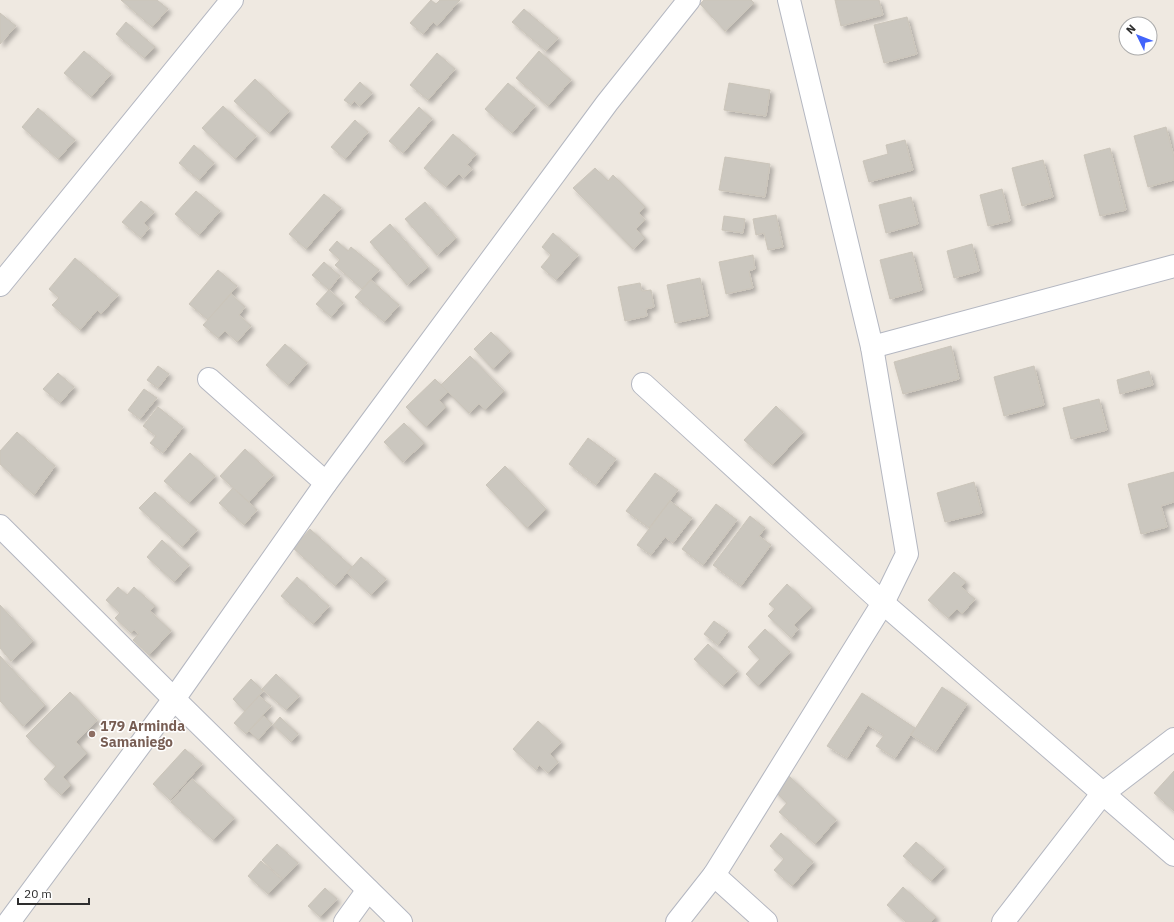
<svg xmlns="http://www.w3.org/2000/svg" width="1174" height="922" viewBox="0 0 1174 922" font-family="'IBM Plex Sans',sans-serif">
<defs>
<filter id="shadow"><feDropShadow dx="3.5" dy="3.5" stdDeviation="2" flood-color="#0004"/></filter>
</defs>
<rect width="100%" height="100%" fill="#efe9e1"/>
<g fill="#cbc7bf" stroke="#cbc5ba" filter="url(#shadow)">
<path d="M121,0h36l11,9 -16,18z"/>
<path d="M431,0l5,4 4,-4h20l-23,26 -4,-4 -10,12 -13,-11z"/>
<path d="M704,0h47l3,3 -29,28 -25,-27z"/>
<path d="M835,0h44l4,15 -42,11z"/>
<path d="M524,9l34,29 -12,13 -34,-29z"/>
<path d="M0,13l16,13 -16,18z"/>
<path d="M907,17l10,37 -33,9 -10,-38z"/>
<path d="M126,22l29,25 -11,11 -28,-24z"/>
<path d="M84,51l27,23 -20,23 -27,-24z"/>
<path d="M539,51l32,29 -23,26 -32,-28z"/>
<path d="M437,53l18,16 -27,31 -18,-15z"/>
<path d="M255,79l34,32 -20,22 -35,-32z"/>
<path d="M360,82l12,11 -12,13 -6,-5 -3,4 -7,-5z"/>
<path d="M508,83l27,23 -23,27 -27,-24z"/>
<path d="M729,83l41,7 -4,26 -42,-6z"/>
<path d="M223,106l33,30 -21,23 -33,-31z"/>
<path d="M419,107l13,12 -29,34 -14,-12z"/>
<path d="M38,108l37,32 -17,19 -36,-32z"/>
<path d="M355,120l13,12 -23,27 -14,-12z"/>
<path d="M1166,127l8,30v23l-26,7 -14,-51z"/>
<path d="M453,134l23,20 -9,11 5,4 -8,9 -5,-4 -13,13 -22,-19z"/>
<path d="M905,140l8,30 -44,12 -6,-21 25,-7 -2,-9z"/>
<path d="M194,145l20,18 -15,17 -20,-17z"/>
<path d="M1110,148l16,62 -26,6 -16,-61z"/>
<path d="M725,157l45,7 -5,33 -46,-7z"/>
<path d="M1043,160l10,37 -31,9 -10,-38z"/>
<path d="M595,168l13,13 5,-6 32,32 -6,6 6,7 -9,9 9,9 -12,11 -60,-61z"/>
<path d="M1002,189l8,32 -22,5 -8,-31z"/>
<path d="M196,191l24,20 -21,24 -24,-21z"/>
<path d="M324,194l17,14 -35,41 -17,-15z"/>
<path d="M911,197l7,27 -32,9 -7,-28z"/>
<path d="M141,201l13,11 -10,11 5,5 -8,10 -19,-16z"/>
<path d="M425,202l31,36 -19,17 -32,-36z"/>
<path d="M776,215l7,32 -15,3 -4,-17 -8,2 -3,-16z"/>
<path d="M724,216l21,3 -2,14 -21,-3z"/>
<path d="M390,224l38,43 -21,18 -37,-43z"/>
<path d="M553,233l25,22 -22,25 -15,-13 10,-12 -9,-8z"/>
<path d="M337,241l11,10 3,-4 28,23 -17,19 -27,-24 5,-5 -11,-10z"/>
<path d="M972,244l7,27 -25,7 -7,-27z"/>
<path d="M912,252l10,38 -32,9 -10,-39z"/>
<path d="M753,255l2,14 -6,2 4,17 -27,6 -7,-32z"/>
<path d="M75,258l43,37 -17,19 -4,-4 -17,20 -28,-25 7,-7 -10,-9z"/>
<path d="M324,262l16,14 -11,14 -17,-15z"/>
<path d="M218,270l19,16 -29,34 -19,-16z"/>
<path d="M700,278l8,38 -33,7 -8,-38z"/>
<path d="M371,280l28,25 -15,17 -29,-25z"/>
<path d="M640,283l2,8 9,-1 3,17 -8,2 1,7 -22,5 -7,-34z"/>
<path d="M329,290l14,13 -12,14 -15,-13z"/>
<path d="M231,294l14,13 -6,8 12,11 -14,16 -12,-11 -7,7 -15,-13z"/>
<path d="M491,332l19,19 -17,18 -19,-20z"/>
<path d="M285,344l22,19 -19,22 -22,-20z"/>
<path d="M951,346l8,33 -56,15 -9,-32z"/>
<path d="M470,356l34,35 -19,19 -6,-6 -10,9 -28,-28z"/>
<path d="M158,366l11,8 -11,14 -11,-8z"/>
<path d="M1034,366l10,39 -40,11 -10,-39z"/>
<path d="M1149,371l4,14 -33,9 -3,-14z"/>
<path d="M58,373l16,14 -14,16 -17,-14z"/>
<path d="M435,379l13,13 -9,8 7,7 -20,20 -20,-20z"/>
<path d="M144,389l13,9 -17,21 -12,-9z"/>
<path d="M1099,399l8,31 -36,9 -8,-31z"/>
<path d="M776,406l27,26 -31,33 -28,-25z"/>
<path d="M158,407l25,20 -20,26 -13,-10 6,-7 -13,-10z"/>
<path d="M404,423l20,20 -21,19 -19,-20z"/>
<path d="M17,432l38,34 -21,29 -34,-31v-13z"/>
<path d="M588,438l28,21 -20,26 -27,-21z"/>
<path d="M245,449l28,26 -24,27 -29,-26z"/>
<path d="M190,453l25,23 -26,27 -25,-22z"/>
<path d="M505,466l41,43 -19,19 -41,-43z"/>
<path d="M1174,472v30l-13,4 6,21 -26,7 -13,-50z"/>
<path d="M655,473l23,17 -29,38 -23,-17z"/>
<path d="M974,482l8,31 -37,9 -8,-29z"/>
<path d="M233,488l24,22 -13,15 -25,-22z"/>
<path d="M155,492l42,38 -15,17 -43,-39z"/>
<path d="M670,501l22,17 -19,25 -8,-6 -14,18 -14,-10z"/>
<path d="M716,504l21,16 -34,45 -21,-16z"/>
<path d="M750,516l15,12 -6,8 12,9 -30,41 -28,-21z"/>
<path d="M310,529l42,38 -17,19 -42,-38z"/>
<path d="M162,540l27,25 -15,17 -27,-25z"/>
<path d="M361,557l25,22 -15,16 -24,-22z"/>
<path d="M954,572l12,10 -5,5 14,12 -13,15 -5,-5 -9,9 -20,-18z"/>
<path d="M297,577l32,29 -16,18 -32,-28z"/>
<path d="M787,584l25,23 -18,18 4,4 -7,9 -23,-22 7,-7 -6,-5z"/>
<path d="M118,587l9,8 7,-8 21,19 -5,5 21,20 -22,24 -16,-15 6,-6 -5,-4 -3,3 -16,-15 5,-5 -14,-13z"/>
<path d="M0,605l33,36 -22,20 -11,-13z"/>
<path d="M714,621l14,10 -10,14 -14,-11z"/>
<path d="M765,629l25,23 -32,34 -12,-12 14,-15 -12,-12z"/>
<path d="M708,644l29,27 -14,15 -29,-27z"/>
<path d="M0,656l45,49 -22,21 -23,-25z"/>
<path d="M276,674l23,22 -13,14 -24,-21z"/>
<path d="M251,679l12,12 -18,20 -12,-12z"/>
<path d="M942,687l25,17 -31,47 -25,-16z"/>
<path d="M70,692l27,28 -21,22 11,11 -24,24 8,8 -10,10 -17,-16 12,-13 -30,-30z"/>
<path d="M862,693l53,35 -20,30 -19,-12 8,-11 -16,-10 -21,33 -20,-12z"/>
<path d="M259,696l12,10 -25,28 -12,-11z"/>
<path d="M264,716l8,8 -14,16 -9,-9z"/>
<path d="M280,717l18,17 -7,8 -18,-17z"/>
<path d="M538,721l23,21 -11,12 8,8 -10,11 -9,-8 -3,5 -23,-21z"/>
<path d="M185,749l17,15 -32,36 -17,-16z"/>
<path d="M1174,771v40l-20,-18z"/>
<path d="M788,775l48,45 -21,24 -36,-32 8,-9 -13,-13z"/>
<path d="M192,779l42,39 -21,22 -42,-38z"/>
<path d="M781,833l32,29 -21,24 -18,-16 10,-11 -14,-13z"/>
<path d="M916,842l28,25 -13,14 -28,-25z"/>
<path d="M277,844l21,19 -15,16 -21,-19z"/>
<path d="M261,861l21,19 -14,14 -20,-18z"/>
<path d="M903,887l33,30 -5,5h-25l-19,-17z"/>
<path d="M325,888l12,11 -17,18 -12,-11z"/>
</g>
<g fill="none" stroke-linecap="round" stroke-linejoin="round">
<defs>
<g id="street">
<path d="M0,285l232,-285"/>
<path d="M872,347l302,-81"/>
<path d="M209,379l117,104"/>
<path d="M643,384l240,219 291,252"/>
<path d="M0,526l174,173 227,223"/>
<path d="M714,875l52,47"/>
<path d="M9,922l165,-223 152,-216 281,-380 82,-103"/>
<path d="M345,922l23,-32"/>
<path d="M677,922l37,-47 169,-272 24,-49 -35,-207 -83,-347"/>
<path d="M1003,922l99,-128 72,-55"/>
</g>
</defs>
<use href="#street" stroke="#b4b7c1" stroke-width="24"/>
<use href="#street" stroke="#fff" stroke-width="22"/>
</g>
<circle fill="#8d6e63" stroke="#fff" stroke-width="1.5" cx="92" cy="734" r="4"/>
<g text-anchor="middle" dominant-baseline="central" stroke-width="3" stroke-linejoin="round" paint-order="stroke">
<g font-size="14" font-weight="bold" fill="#785e54" stroke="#fff" text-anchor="start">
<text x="100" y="726">179 Arminda<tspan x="100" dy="16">Samaniego</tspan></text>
</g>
</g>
<g transform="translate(1138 36) rotate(313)"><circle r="19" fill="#ffffff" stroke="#ababab"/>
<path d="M0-3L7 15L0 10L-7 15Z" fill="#4264fb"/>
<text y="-6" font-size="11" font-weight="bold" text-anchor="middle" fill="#2e2e2e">N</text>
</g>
<path d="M18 898v6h71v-6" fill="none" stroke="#2e2e2e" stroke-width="2"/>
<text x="24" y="898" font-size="12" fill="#2e2e2e" stroke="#ffffff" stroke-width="3" paint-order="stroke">20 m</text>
</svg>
